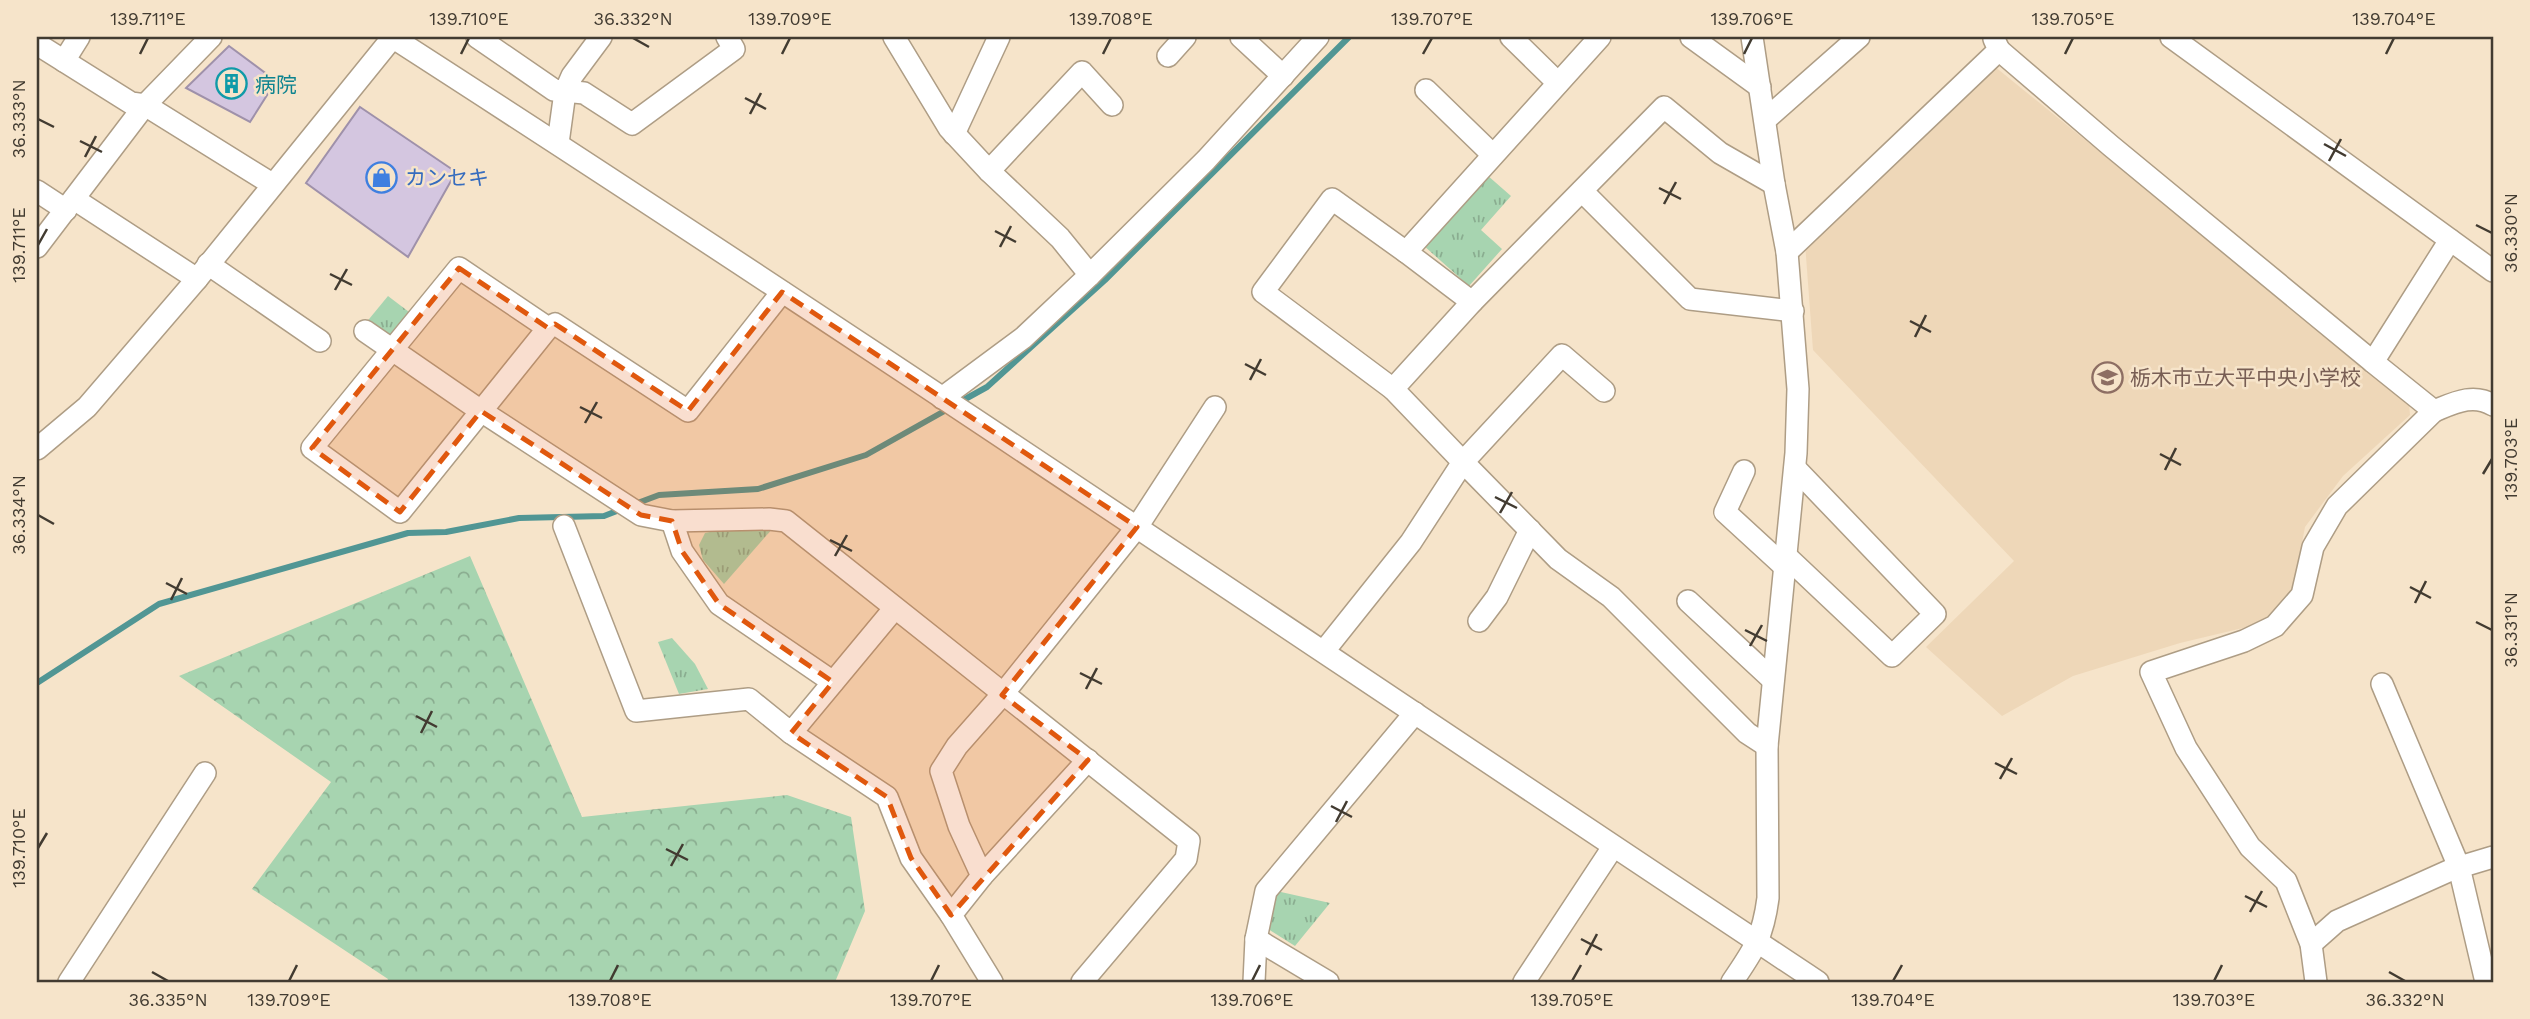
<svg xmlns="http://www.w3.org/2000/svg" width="2530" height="1019" viewBox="0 0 2530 1019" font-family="'Work Sans','Noto Sans JP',sans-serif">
<defs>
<pattern id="forest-crowns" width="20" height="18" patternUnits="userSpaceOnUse" patternTransform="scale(1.75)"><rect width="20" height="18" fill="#a7d4b0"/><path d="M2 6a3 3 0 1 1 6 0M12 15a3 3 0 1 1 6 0" fill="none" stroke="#8aad90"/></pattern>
<pattern id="park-tufts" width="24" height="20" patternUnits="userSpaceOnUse" patternTransform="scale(1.75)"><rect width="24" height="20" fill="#a7d4b0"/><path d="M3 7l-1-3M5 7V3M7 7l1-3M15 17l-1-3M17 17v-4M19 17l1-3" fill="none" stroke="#8aad90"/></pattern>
</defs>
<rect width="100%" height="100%" fill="#f6e4ca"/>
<path fill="#eed7b8" d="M1994,66l415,337 1,12 -67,61 -38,51 -12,62 -21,26 -25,12 -67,16 -107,33 -71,40 -76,-69 88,-86 -201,-211 -8,-107z"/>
<path fill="url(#forest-crowns)" d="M470,556l112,261 205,-22 64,22 14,94 -30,71h-448l1,-3 -136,-90 79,-107 -152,-106z"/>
<g fill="url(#park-tufts)">
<path d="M1487,175l24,21 -30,34 21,19 -33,37 -46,-41z"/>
<path d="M388,296l25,19 -23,27 -25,-18z"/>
<path d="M773,528l-49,56 -21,-24 -4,-15 6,-12 14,-3z"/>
<path d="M672,638l23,26 13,25 -29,5 -21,-52z"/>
<path d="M1272,890l58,13 -35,43 -30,-19z"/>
</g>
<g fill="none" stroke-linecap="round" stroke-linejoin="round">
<g stroke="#519694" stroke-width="6">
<path d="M958,403l29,-16 118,-107 244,-243"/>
<path d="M635,504l24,-9 99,-6 108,-34 82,-46"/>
<path d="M37,683l122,-79 249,-71 38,-1 73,-14 85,-2 18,-7"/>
</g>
</g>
<g fill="#d4c6e0" stroke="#9f91aa" stroke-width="2">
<path d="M229,46l47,35 -26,41 -64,-34z"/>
<path d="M360,107l96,65 -48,85 -102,-74z"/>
</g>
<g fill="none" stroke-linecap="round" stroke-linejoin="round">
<defs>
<g id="minor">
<path d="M211,37l-66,68 127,79"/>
<path d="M392,37c480,309 951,630 1426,945"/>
<path d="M477,37l77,53 30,3 48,31 102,-75 -7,-12"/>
<path d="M894,37l55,91 40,43 71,67 30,37"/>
<path d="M1241,37l42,39"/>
<path d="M1511,37l47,46"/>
<path d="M1691,37l69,50"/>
<path d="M2171,37l322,234"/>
<path d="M37,44l94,59 14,2 -108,142"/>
<path d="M1999,50l112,96 262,216 77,-122"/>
<path d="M1168,56l17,-19"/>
<path d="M64,61l15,-24"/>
<path d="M1426,90l67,65"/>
<path d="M1765,120l94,-83"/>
<path d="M954,134l45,-97"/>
<path d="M558,143l7,-51 7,-16 29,-39"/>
<path d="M989,171l93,-99 30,33"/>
<path d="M37,191l29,19"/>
<path d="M1582,191l108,108 103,12"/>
<path d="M74,199l123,80"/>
<path d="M1787,252l212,-202 -5,-11"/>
<path d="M208,264l112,77"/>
<path d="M1472,302l-66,-50 194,-215"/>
<path d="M548,328l-89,-60 -147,180 88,64 148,-184 7,-4 133,87 94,-119"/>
<path d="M365,331l116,80 160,104 31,6 97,-2 17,2 403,320 -3,18 -104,123"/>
<path d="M2373,362l61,49c20,-8 39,-18 59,-6"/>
<path d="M1393,389l-130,-97 69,-93 74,53"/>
<path d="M1604,391l-42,-36 -99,107 95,97 53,38 136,136 20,13"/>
<path d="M942,398l81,-60 67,-63 116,-115 112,-123"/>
<path d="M37,449l50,-42 110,-128 196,-242"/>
<path d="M1744,471l-19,41 60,55"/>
<path d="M672,521l10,30 37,53 114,78"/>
<path d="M564,526l72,185 113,-12 42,34 103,-124"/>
<path d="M1786,556l106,100 43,-42 -140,-146"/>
<path d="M1688,601l85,79"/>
<path d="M1479,621l18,-24 33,-67"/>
<path d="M1324,651l87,-109 52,-80 -70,-73 79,-87 192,-195 56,46 54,31"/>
<path d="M2382,684l77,183 27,115"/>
<path d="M791,733l96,64 24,61 40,57"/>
<path d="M982,876l106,-116"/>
<path d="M1256,939l72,43"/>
<path d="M2311,944l26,-23 116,-52 40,-12"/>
<path d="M69,982l136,-209"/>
<path d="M992,982l-41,-67 31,-39 -23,-50 -18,-55 16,-25 45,-51 135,-168 78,-120"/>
<path d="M1254,982l2,-43 10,-48 149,-178"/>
<path d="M1524,982l89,-135"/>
<path d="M1732,982c22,-32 31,-45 36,-84l-1,-152 29,-293 2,-64 -11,-137 -13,-68 -22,-147"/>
<path d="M2316,982l-5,-38 -25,-63 -36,-34 -64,-99 -35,-76 93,-31 31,-15 27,-31 11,-48 24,-41 97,-95"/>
</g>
</defs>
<use href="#minor" stroke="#ae9d85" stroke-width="24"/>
<use href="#minor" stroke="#fff" stroke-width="21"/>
</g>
<path fill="#e0580e" fill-opacity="0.2" stroke="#e0580e" stroke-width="5" stroke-dasharray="14 9" stroke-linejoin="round" d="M459,268l89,60 7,-4 133,87 94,-119 355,235 -135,168 86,65 -137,155 -40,-57 -24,-61 -96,-64 42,-51 -114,-78 -37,-53 -10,-30 -31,-6 -160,-104 -81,101 -88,-64z"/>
<path fill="none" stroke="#423b31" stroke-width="2.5" d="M633,38l16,9M140,54l8,-16M461,54l8,-16M782,54l8,-16M1103,54l8,-16M1423,54l9,-16M1744,54l8,-16M2065,54l8,-16M2386,54l8,-16M745,98l21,11M750,114l11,-21M38,119l16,8M80,141l22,11M2324,144l22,12M85,157l11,-21M2329,161l12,-22M1659,188l22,11M1664,204l12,-22M2476,225l16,8M995,231l21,11M38,245l9,-16M1000,247l11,-21M330,274l22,11M335,290l12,-21M1910,321l21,11M1915,337l11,-22M1245,364l21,11M1250,380l11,-21M580,407l22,11M585,423l12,-21M2160,454l21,11M2165,470l11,-22M2483,474l9,-15M1495,497l22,11M1500,513l12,-21M38,515l16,9M830,540l22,11M835,556l12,-21M166,583l21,11M2410,587l21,11M171,600l11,-22M2415,603l11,-22M2476,622l16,8M1745,630l22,11M1750,646l12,-21M1080,673l22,11M1086,689l11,-21M416,716l21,11M421,733l11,-22M1995,763l22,11M2000,779l12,-21M1331,806l21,11M1336,822l11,-21M38,848l9,-15M666,849l22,11M671,866l12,-22M2245,896l22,11M2250,912l12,-21M1581,939l21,11M1586,955l11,-21M152,972l16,9M2389,972l16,9M289,981l8,-16M610,981l8,-16M931,981l8,-16M1252,981l8,-16M1572,981l9,-16M1893,981l9,-16M2214,981l8,-16"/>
<defs>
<symbol id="building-ring" viewBox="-11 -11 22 22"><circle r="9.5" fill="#f6e4ca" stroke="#0f9aa8" stroke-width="1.5"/><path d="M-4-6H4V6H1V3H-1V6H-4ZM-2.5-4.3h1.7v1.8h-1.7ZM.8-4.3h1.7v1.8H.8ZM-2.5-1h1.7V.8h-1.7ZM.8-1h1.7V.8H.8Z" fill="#0f9aa8"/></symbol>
<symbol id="shop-ring" viewBox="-11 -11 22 22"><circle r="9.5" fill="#f6e4ca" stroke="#3f7fe0" stroke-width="1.5"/><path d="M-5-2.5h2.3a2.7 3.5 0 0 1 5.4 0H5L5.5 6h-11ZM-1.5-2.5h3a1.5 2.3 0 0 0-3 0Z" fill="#3f7fe0"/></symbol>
<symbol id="school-ring" viewBox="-11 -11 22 22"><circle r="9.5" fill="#f6e4ca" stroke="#8d6e63" stroke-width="1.5"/><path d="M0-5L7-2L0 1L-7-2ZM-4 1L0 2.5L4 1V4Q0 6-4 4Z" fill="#8d6e63"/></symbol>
</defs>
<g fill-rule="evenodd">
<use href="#building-ring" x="214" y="66" width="35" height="35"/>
<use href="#shop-ring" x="364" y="160" width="35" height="35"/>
<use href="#school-ring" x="2090" y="360" width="35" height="35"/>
</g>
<g text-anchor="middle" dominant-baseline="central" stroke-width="5" stroke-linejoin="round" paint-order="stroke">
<g font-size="21" fill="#0d838f" stroke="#f6e4ca" text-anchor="start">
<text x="255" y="84">病院</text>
</g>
<g font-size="21" fill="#366cbe" stroke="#f6e4ca" text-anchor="start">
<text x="405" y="177">カンセキ</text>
</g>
<g font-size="21" fill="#785e54" stroke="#f6e4ca" text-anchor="start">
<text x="2130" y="377">栃木市立大平中央小学校</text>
</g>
</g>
<rect width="2530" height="1019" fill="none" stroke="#f6e4ca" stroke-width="77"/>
<rect x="38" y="38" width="2454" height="943" fill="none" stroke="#423b31" stroke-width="2.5"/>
<g font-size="18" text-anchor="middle" fill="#423b31">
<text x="148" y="25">139.711°E</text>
<text x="469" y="25">139.710°E</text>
<text x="633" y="25">36.332°N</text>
<text x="790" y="25">139.709°E</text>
<text x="1111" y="25">139.708°E</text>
<text x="1432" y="25">139.707°E</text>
<text x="1752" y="25">139.706°E</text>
<text x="2073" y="25">139.705°E</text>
<text x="2394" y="25">139.704°E</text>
<text transform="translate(19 119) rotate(-90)" y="6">36.333°N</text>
<text transform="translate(2511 233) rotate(-90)" y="6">36.330°N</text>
<text transform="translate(19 245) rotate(-90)" y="6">139.711°E</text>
<text transform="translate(2511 459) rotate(-90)" y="6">139.703°E</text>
<text transform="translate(19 515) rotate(-90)" y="6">36.334°N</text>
<text transform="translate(2511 630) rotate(-90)" y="6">36.331°N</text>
<text transform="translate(19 848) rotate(-90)" y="6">139.710°E</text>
<text x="168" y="1006">36.335°N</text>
<text x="289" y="1006">139.709°E</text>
<text x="610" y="1006">139.708°E</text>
<text x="931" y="1006">139.707°E</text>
<text x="1252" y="1006">139.706°E</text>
<text x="1572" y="1006">139.705°E</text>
<text x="1893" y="1006">139.704°E</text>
<text x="2214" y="1006">139.703°E</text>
<text x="2405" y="1006">36.332°N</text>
</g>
</svg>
